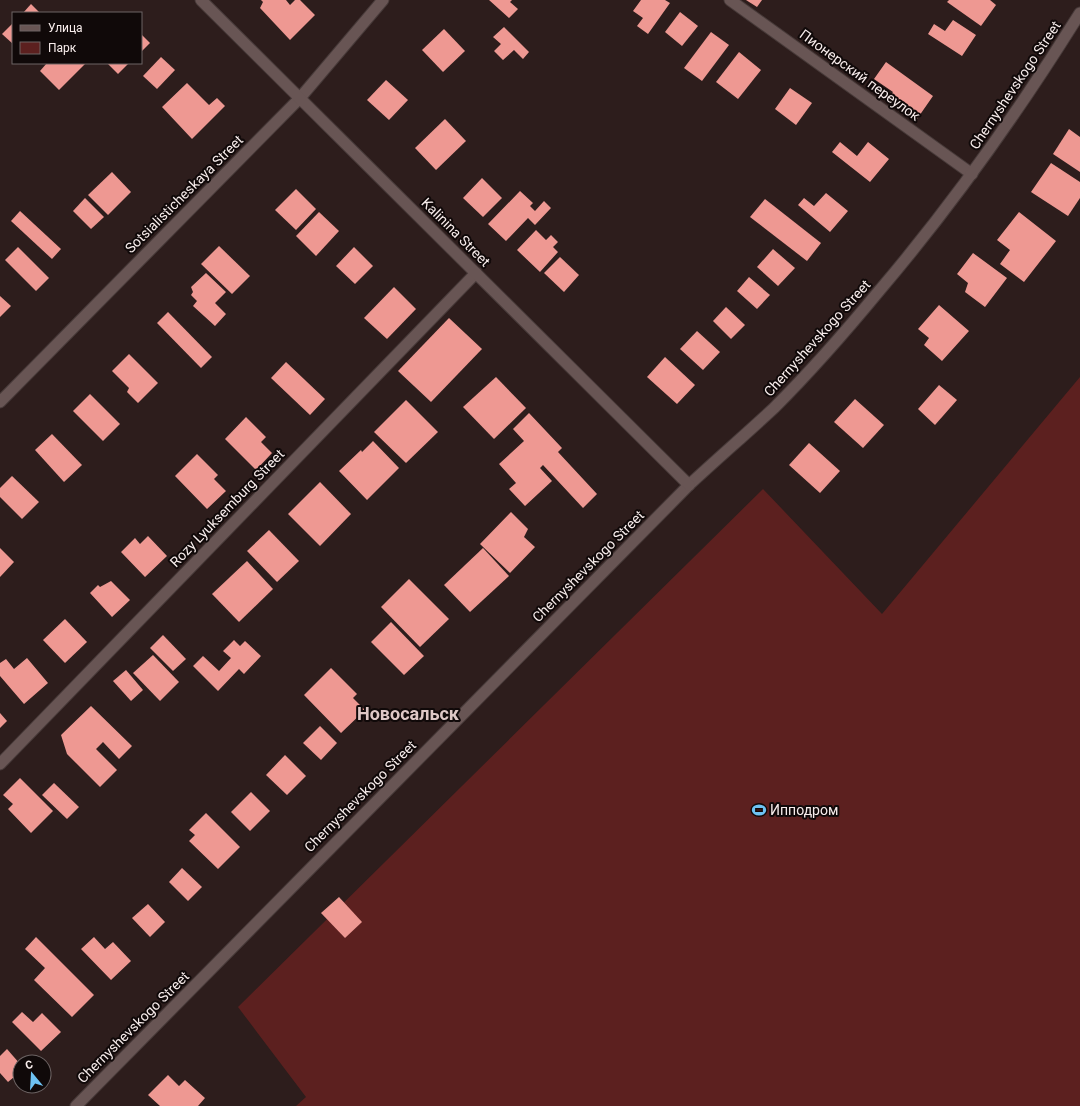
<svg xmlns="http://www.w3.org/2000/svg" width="1080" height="1106" viewBox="0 0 1080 1106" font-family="Roboto,sans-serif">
<rect width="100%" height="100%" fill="#2d1d1c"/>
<path fill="#5c201f" d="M1080,377v729h-784l10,-9 -68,-90 525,-518 119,125z"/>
<g fill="#ee9892">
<path d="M261,0h25l4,5 5,-5h5l15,15 -25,25 -30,-32 3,-6z"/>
<path d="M489,0h23l-2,2 8,7 -9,9z"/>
<path d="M641,0h24l5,3 -22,31 -11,-8 6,-8 -10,-7z"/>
<path d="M746,0h16l-5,7z"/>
<path d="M949,0h41l6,5 -15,21 -34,-24z"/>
<path d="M31,4l9,9h-17z"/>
<path d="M680,12l18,14 -16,20 -17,-14z"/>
<path d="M953,20l23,15 -14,21 -34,-22 6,-10 11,7z"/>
<path d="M13,23v21l-11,-10z"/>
<path d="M504,27l25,25 -6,7 -9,-9 -11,10 -9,-9 7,-7 -8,-7z"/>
<path d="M444,29l21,22 -22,21 -21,-22z"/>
<path d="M711,32l18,13 -27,36 -18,-13z"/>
<path d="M141,34l9,9 -9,9z"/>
<path d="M739,52l22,18 -23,29 -22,-17z"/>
<path d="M161,57l14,13 -18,19 -14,-13z"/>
<path d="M886,62l47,34 -16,23 -29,-20 5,-7 -19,-13z"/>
<path d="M47,63h39l-27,27 -19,-19z"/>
<path d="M107,63h22l-11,11z"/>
<path d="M386,80l22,20 -19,20 -22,-20z"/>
<path d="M187,83l22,22 8,-7 8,8 -33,33 -30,-32z"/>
<path d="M790,88l22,15 -16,22 -21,-16z"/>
<path d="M445,119l21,22 -30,29 -21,-22z"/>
<path d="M1069,129l11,8v35l-27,-18z"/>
<path d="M840,142l17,14 11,-14 21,17 -19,23 -38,-30z"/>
<path d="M1051,163l29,19v16l-12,18 -37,-24z"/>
<path d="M112,172l19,20 -23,23 -20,-20z"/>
<path d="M482,178l20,20 -19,19 -20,-19z"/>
<path d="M296,189l20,20 -20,21 -21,-20z"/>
<path d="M520,191l13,12 -3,3 5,5 9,-10 7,7 -16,17 -7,-7 -22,23 -18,-17z"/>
<path d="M826,193l22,18 -18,21 -32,-27 6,-7 10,8z"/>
<path d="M85,198l19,19 -13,12 -18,-18z"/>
<path d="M765,199l56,44 -14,18 -57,-44z"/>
<path d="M20,211l41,38 -9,10 -41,-38z"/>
<path d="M319,212l20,19 -23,25 -20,-20z"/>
<path d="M1019,212l37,29 -32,41 -24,-18 10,-14 -13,-10z"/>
<path d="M536,230l10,10 5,-5 7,7 -5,5 5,5 -18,20 -23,-22z"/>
<path d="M219,246l31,30 -18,18 -31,-30z"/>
<path d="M18,247l31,31 -13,13 -31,-31z"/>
<path d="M354,247l19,19 -18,18 -19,-18z"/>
<path d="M773,249l22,19 -17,18 -21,-19z"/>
<path d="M973,253l34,25 -22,29 -20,-15 3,-9 -11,-9z"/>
<path d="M560,257l19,18 -15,17 -20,-19z"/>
<path d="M206,273l20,19 -11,11 11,11 -11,12 -22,-20 4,-5 -6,-6 2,-3 -2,-5z"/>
<path d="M749,277l21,18 -13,14 -20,-18z"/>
<path d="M394,287l22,22 -29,30 -23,-21z"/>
<path d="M0,296l11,10 -11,11z"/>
<path d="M939,305l30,26 -27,30 -18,-16 5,-7 -11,-9z"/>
<path d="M726,307l19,18 -14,14 -18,-18z"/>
<path d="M168,312l44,45 -11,11 -44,-45z"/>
<path d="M449,318l33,31 -51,53 -33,-31z"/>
<path d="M697,331l23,21 -17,18 -23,-21z"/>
<path d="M129,354l29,29 -20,20 -11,-11 2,-4 -17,-17z"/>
<path d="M665,357l30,28 -18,19 -30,-27z"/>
<path d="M286,362l39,37 -15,16 -39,-37z"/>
<path d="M496,377l30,31 -32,31 -31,-32z"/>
<path d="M939,385l18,15 -22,25 -17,-16z"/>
<path d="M90,394l30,30 -17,17 -30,-30z"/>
<path d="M855,399l29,26 -21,23 -29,-26z"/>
<path d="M406,400l32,32 -32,31 -32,-31z"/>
<path d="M529,413l33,35 -4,4 39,42 -14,14 -40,-43 -3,3 12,13 -27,25 -16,-17 7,-6 -17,-19 25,-23 -11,-12z"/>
<path d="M246,417l20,20 -5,5 11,11 -16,17 -31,-31z"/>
<path d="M52,434l30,31 -18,17 -29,-32z"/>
<path d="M373,441l26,27 -32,32 -28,-29 22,-21 1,2z"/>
<path d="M809,443l31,28 -20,22 -31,-28z"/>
<path d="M197,454l21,21 -4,4 12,12 -19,18 -32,-33z"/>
<path d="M12,476l27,26 -17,17 -22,-22v-9z"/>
<path d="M320,482l31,32 -31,32 -32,-32z"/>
<path d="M511,512l17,17 -4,8 11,10 -25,26 -30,-29z"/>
<path d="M269,530l30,31 -22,21 -30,-31z"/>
<path d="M148,536l19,20 -22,21 -24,-25 14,-14 5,6z"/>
<path d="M0,548l14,14 -14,15z"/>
<path d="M483,548l26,28 -39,36 -26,-27z"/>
<path d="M247,561l26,28 -34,33 -27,-28z"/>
<path d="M409,579l40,40 -29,28 -39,-40z"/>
<path d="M111,581l19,19 -18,17 -22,-24 8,-8 2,2z"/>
<path d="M65,619l22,23 -22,21 -22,-23z"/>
<path d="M391,622l33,34 -20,19 -33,-33z"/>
<path d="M163,635l23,24 -13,12 -23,-23z"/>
<path d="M234,640l6,6 5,-5 16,15 -17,18 -5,-5 -21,22 -25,-25 10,-10 16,15 12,-13 -8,-7z"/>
<path d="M153,655l26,27 -19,19 -27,-28z"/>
<path d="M27,658l21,25 -24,21 -24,-28v-13l6,-4 8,10z"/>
<path d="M331,668l26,26 -4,4 12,12 -24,23 -37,-38z"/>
<path d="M126,670l17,20 -12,11 -18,-20z"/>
<path d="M91,706l41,40 -13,13 -16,-17 -7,7 21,21 -17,17 -33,-33 -6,-19z"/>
<path d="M0,713l7,8 -7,7z"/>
<path d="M320,726l17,17 -16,17 -18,-17z"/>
<path d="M285,755l21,21 -19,19 -21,-20z"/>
<path d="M20,778l33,33 -22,22 -23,-24 5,-5 -10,-9z"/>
<path d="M54,783l25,24 -12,12 -25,-24z"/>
<path d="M251,792l19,19 -20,20 -19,-19z"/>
<path d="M206,813l34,34 -22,22 -29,-28 6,-6 -6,-5z"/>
<path d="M182,868l20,19 -14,14 -19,-19z"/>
<path d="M339,897l23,25 -17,16 -24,-25z"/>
<path d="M148,904l17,18 -15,15 -18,-19z"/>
<path d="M36,937l58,58 -22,22 -38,-37 11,-12 -20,-19z"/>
<path d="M94,937l11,12 8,-7 18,19 -20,19 -30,-31z"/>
<path d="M22,1012l11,10 9,-9 19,19 -20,19 -29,-29z"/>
<path d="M7,1049l13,15v8l-12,10 -8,-9v-17z"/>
<path d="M168,1075l11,11 6,-6 20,18 -7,8h-38l-12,-11z"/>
</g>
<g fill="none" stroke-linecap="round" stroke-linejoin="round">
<defs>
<g id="minor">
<path d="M730,0l242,174"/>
<path d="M0,402l300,-304"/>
<path d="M689,485c28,-26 57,-51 85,-77 37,-37 72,-77 105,-117 75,-88 140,-180 201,-278"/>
<path d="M0,764l476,-491"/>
</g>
<g id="tertiary">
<path d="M300,98l83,-98"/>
<path d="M76,1106l613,-621"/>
</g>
<path id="secondary" d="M201,0l488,485"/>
</defs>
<use href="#minor" stroke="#473a39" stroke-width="13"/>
<use href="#tertiary" stroke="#473a39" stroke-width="13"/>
<use href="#secondary" stroke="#473a39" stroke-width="13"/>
<use href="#minor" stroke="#685554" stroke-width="11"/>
<use href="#tertiary" stroke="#685554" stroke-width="11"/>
<use href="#secondary" stroke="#685554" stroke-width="11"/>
</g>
<defs>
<symbol id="stadium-bare" viewBox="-9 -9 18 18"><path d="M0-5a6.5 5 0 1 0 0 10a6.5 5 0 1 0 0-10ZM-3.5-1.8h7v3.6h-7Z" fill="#6ec2f3" stroke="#100909" stroke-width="2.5" paint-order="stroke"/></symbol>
</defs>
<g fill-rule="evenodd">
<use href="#stadium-bare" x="749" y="800" width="20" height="20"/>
</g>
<g text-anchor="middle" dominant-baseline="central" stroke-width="4" stroke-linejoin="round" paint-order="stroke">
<g font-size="14" fill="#f8edec" stroke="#100909">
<text transform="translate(860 75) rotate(36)">Пионерский переулок</text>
<text transform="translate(1015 85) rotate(-56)">Chernyshevskogo Street</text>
<text transform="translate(184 194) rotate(-45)">Sotsialisticheskaya Street</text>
<text transform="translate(456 232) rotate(45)">Kalinina Street</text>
<text transform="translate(817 338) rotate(-48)">Chernyshevskogo Street</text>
<text transform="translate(227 508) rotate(-46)">Rozy Lyuksemburg Street</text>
<text transform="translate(588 566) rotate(-45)">Chernyshevskogo Street</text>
<text transform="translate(360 796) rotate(-45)">Chernyshevskogo Street</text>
<text transform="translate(133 1027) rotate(-45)">Chernyshevskogo Street</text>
</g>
<g font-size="14" fill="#f8edec" stroke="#100909" text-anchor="start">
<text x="770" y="810">Ипподром</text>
</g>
<g font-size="18" font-weight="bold" fill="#dec8c6" stroke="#100909">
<text x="408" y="713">Новосальск</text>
</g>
</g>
<rect x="12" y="12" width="130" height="52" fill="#100909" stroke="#6d6464"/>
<rect x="20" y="25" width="20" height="6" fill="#685554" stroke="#6d6464"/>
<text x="48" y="32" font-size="12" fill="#f8edec">Улица</text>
<rect x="20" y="42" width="20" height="12" fill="#5c201f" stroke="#6d6464"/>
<text x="48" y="52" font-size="12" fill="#f8edec">Парк</text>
<g transform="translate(32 1074) rotate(342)"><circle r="19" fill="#100909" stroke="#6d6464"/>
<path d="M0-3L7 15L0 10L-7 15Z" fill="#6ec2f3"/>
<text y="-6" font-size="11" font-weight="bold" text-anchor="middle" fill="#f8edec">С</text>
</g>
</svg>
